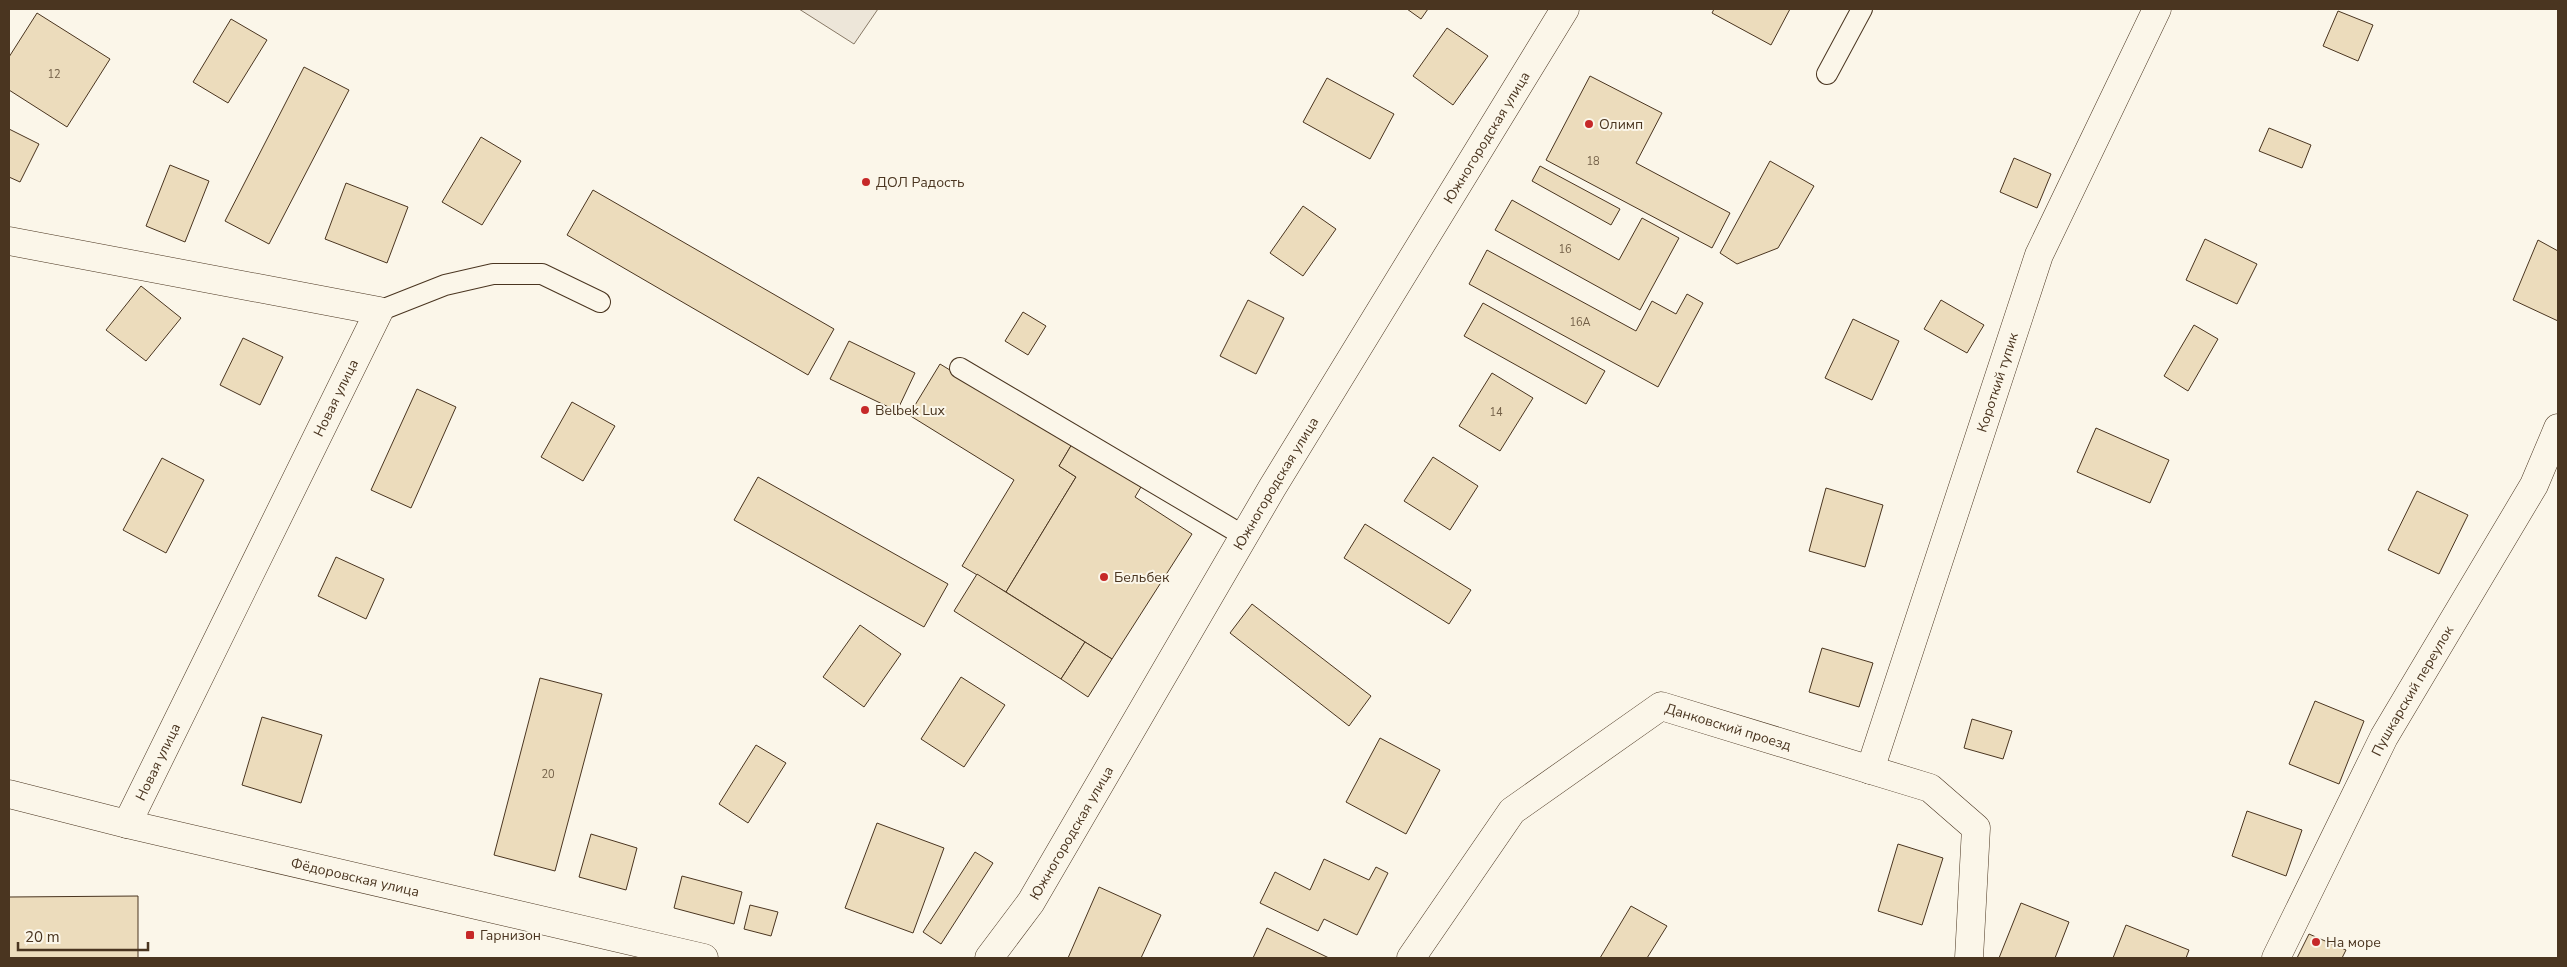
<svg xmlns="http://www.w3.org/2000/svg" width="2567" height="967" viewBox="0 0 2567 967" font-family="'Nunito Sans',sans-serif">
<rect width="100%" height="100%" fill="#fbf6e9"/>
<path fill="#ede6d9" stroke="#887966" d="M799,9h79l-24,35z"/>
<g fill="#ecdcbc" stroke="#4a3520">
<path d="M1407,9h21l-7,10z"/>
<path d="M1714,9h76l-19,36 -59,-32z"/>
<path d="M2338,11l35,14 -15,36 -35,-15z"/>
<path d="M37,13l73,46 -43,68 -58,-37v-33z"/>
<path d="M231,19l36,21 -39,63 -35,-21z"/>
<path d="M1447,28l41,28 -35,49 -40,-29z"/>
<path d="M304,67l45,23 -80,154 -44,-23z"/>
<path d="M1590,76l72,37 -26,50 94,50 -18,35 -166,-88z"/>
<path d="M1327,78l67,36 -24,45 -67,-37z"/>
<path d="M2269,128l42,17 -9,23 -43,-17z"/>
<path d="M9,129l30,15 -19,38 -11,-5z"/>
<path d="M481,137l40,24 -39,64 -40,-23z"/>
<path d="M2014,158l37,16 -14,34 -37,-16z"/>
<path d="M1770,161l44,25 -36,62 -41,16 -17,-11z"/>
<path d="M170,165l39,16 -24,61 -39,-16z"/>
<path d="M1540,166l80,43 -9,16 -79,-44z"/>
<path d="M346,183l62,24 -21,56 -62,-24z"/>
<path d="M593,190l241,139 -26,46 -241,-140z"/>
<path d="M1512,200l107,60 23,-42 37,20 -39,72 -145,-80z"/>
<path d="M1303,206l33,23 -33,47 -33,-23z"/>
<path d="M2205,239l52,25 -20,40 -51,-24z"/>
<path d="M2538,240l20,11v70l-45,-21z"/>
<path d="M1487,250l149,81 16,-30 24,13 11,-20 16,9 -45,84 -189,-103z"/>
<path d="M141,286l40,32 -35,43 -40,-31z"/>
<path d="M1248,300l36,18 -28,56 -36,-18z"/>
<path d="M1941,300l43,25 -17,28 -43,-24z"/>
<path d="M1483,303l122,68 -19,33 -122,-68z"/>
<path d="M1023,312l23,14 -18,29 -23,-14z"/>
<path d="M1853,319l46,22 -27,59 -47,-22z"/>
<path d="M2194,325l24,14 -30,52 -24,-15z"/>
<path d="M243,338l40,19 -23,48 -40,-20z"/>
<path d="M849,341l66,32 -18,38 -67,-32z"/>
<path d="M940,364l132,80 -13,22 17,11 -70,115 -44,-26 52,-86 -105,-65z"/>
<path d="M1492,373l41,25 -33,53 -41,-25z"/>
<path d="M417,389l39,18 -45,101 -40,-18z"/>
<path d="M572,402l43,24 -32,55 -42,-24z"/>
<path d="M2096,428l73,32 -19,43 -73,-31z"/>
<path d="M1072,444l69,43 -6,10 57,37 -80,125 -106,-67 70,-115 -17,-11z"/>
<path d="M1433,457l45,29 -28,44 -46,-29z"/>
<path d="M162,458l42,22 -38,73 -43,-23z"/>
<path d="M758,477l190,107 -24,43 -190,-107z"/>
<path d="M1826,488l57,17 -18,62 -56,-16z"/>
<path d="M2417,491l51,24 -29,59 -51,-24z"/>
<path d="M1365,524l106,66 -22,34 -105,-66z"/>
<path d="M336,557l48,22 -18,40 -48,-23z"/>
<path d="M977,574l108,68 -24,37 -107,-68z"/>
<path d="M1252,604l119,92 -22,30 -119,-93z"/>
<path d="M860,625l41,29 -37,53 -41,-30z"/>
<path d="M1085,642l27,17 -24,38 -27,-18z"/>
<path d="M1822,648l51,15 -14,44 -50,-15z"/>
<path d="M961,677l44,28 -41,62 -43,-28z"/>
<path d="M540,678l62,16 -47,177 -61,-16z"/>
<path d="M2315,701l49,20 -25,63 -50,-20z"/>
<path d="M262,717l60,18 -21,68 -59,-18z"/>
<path d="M1972,719l40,12 -9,28 -39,-11z"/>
<path d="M1380,738l60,32 -34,64 -60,-32z"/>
<path d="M756,745l30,18 -38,60 -29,-19z"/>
<path d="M2247,811l55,19 -16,46 -54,-20z"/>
<path d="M877,823l67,25 -31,85 -68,-25z"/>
<path d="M591,834l46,14 -11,42 -47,-13z"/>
<path d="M1898,844l45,14 -21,67 -44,-14z"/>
<path d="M975,852l18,11 -52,81 -18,-12z"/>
<path d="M1324,859l45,21 7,-13 12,6 -31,62 -33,-16 -6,12 -58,-28 15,-31 35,18z"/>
<path d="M682,876l60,16 -8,32 -60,-16z"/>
<path d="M1099,887l62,28 -20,43h-73z"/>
<path d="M138,896v62h-129v-61z"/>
<path d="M2021,903l48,19 -14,36h-56z"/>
<path d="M750,905l28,7 -7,24 -27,-7z"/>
<path d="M1631,906l36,20 -20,32h-47z"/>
<path d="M2126,925l63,25 -3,8h-73z"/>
<path d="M1267,928l62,30h-76z"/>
<path d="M2309,934l37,16 -4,8h-45z"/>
</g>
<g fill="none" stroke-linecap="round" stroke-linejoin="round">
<defs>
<g id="service">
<path d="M1827,74l35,-65"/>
<path d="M379,311l66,-26 48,-11h49l58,28"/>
<path d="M960,368l284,168"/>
</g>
<g id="minor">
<path d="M9,241l370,70 -252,513"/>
<path id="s1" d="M1870,770l169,-515 118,-246"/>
<path id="s2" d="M9,794l118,30 577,134"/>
<path id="s3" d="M989,958l42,-56 241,-414 293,-479"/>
<path id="s4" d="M1411,958l101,-147 149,-105 269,82 46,40 -7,130"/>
<path id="s5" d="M2276,958l108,-221 150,-252 24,-57"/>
</g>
</defs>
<use href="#service" stroke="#4a3520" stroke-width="22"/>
<use href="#minor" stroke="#4a3520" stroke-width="29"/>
<use href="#service" stroke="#fbf6e9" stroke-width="20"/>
<use href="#minor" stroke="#fbf6e9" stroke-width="28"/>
</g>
<g fill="#c62828" stroke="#fbf6e9" stroke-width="2">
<circle cx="1589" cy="124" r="5"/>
<circle cx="866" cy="182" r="5"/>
<circle cx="865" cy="410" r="5"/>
<circle cx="1104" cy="577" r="5"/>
<rect x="465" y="930" width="10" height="10" rx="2.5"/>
<circle cx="2316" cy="942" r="5"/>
</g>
<g text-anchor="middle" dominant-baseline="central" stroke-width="4" stroke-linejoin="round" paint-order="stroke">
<g font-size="11" fill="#725f47">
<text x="54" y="74">12</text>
<text x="1593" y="161">18</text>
<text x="1565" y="249">16</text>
<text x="1580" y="322">16А</text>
<text x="1496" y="412">14</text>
<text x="548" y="774">20</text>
</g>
<g font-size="14" fill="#4a3520" stroke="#fbf6e9" text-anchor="start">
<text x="1599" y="124">Олимп</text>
<text x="876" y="182">ДОЛ Радость</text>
<text x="875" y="410">Belbek Lux</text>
<text x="1114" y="577">Бельбек</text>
<text x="480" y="935">Гарнизон</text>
<text x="2326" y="942">На море</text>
</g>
<g font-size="14" fill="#4a3520" stroke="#fbf6e9">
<text stroke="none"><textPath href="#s3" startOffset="960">Южногородская улица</textPath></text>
<text stroke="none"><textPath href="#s1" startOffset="408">Короткий тупик</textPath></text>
<text transform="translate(336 398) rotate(-64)">Новая улица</text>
<text stroke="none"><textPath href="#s3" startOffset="555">Южногородская улица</textPath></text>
<text stroke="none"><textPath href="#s5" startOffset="300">Пушкарский переулок</textPath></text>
<text stroke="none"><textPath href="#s4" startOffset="431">Данковский проезд</textPath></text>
<text transform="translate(158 762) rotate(-64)">Новая улица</text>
<text stroke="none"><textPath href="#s3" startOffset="150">Южногородская улица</textPath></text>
<text stroke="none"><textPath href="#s2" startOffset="356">Фёдоровская улица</textPath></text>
</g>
</g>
<rect width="2567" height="967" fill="none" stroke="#4a3520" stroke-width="20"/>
<path d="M18 942v8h130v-8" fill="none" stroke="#4a3520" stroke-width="2.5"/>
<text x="25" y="942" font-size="15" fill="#4a3520" stroke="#fbf6e9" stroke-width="4" paint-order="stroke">20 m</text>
</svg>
